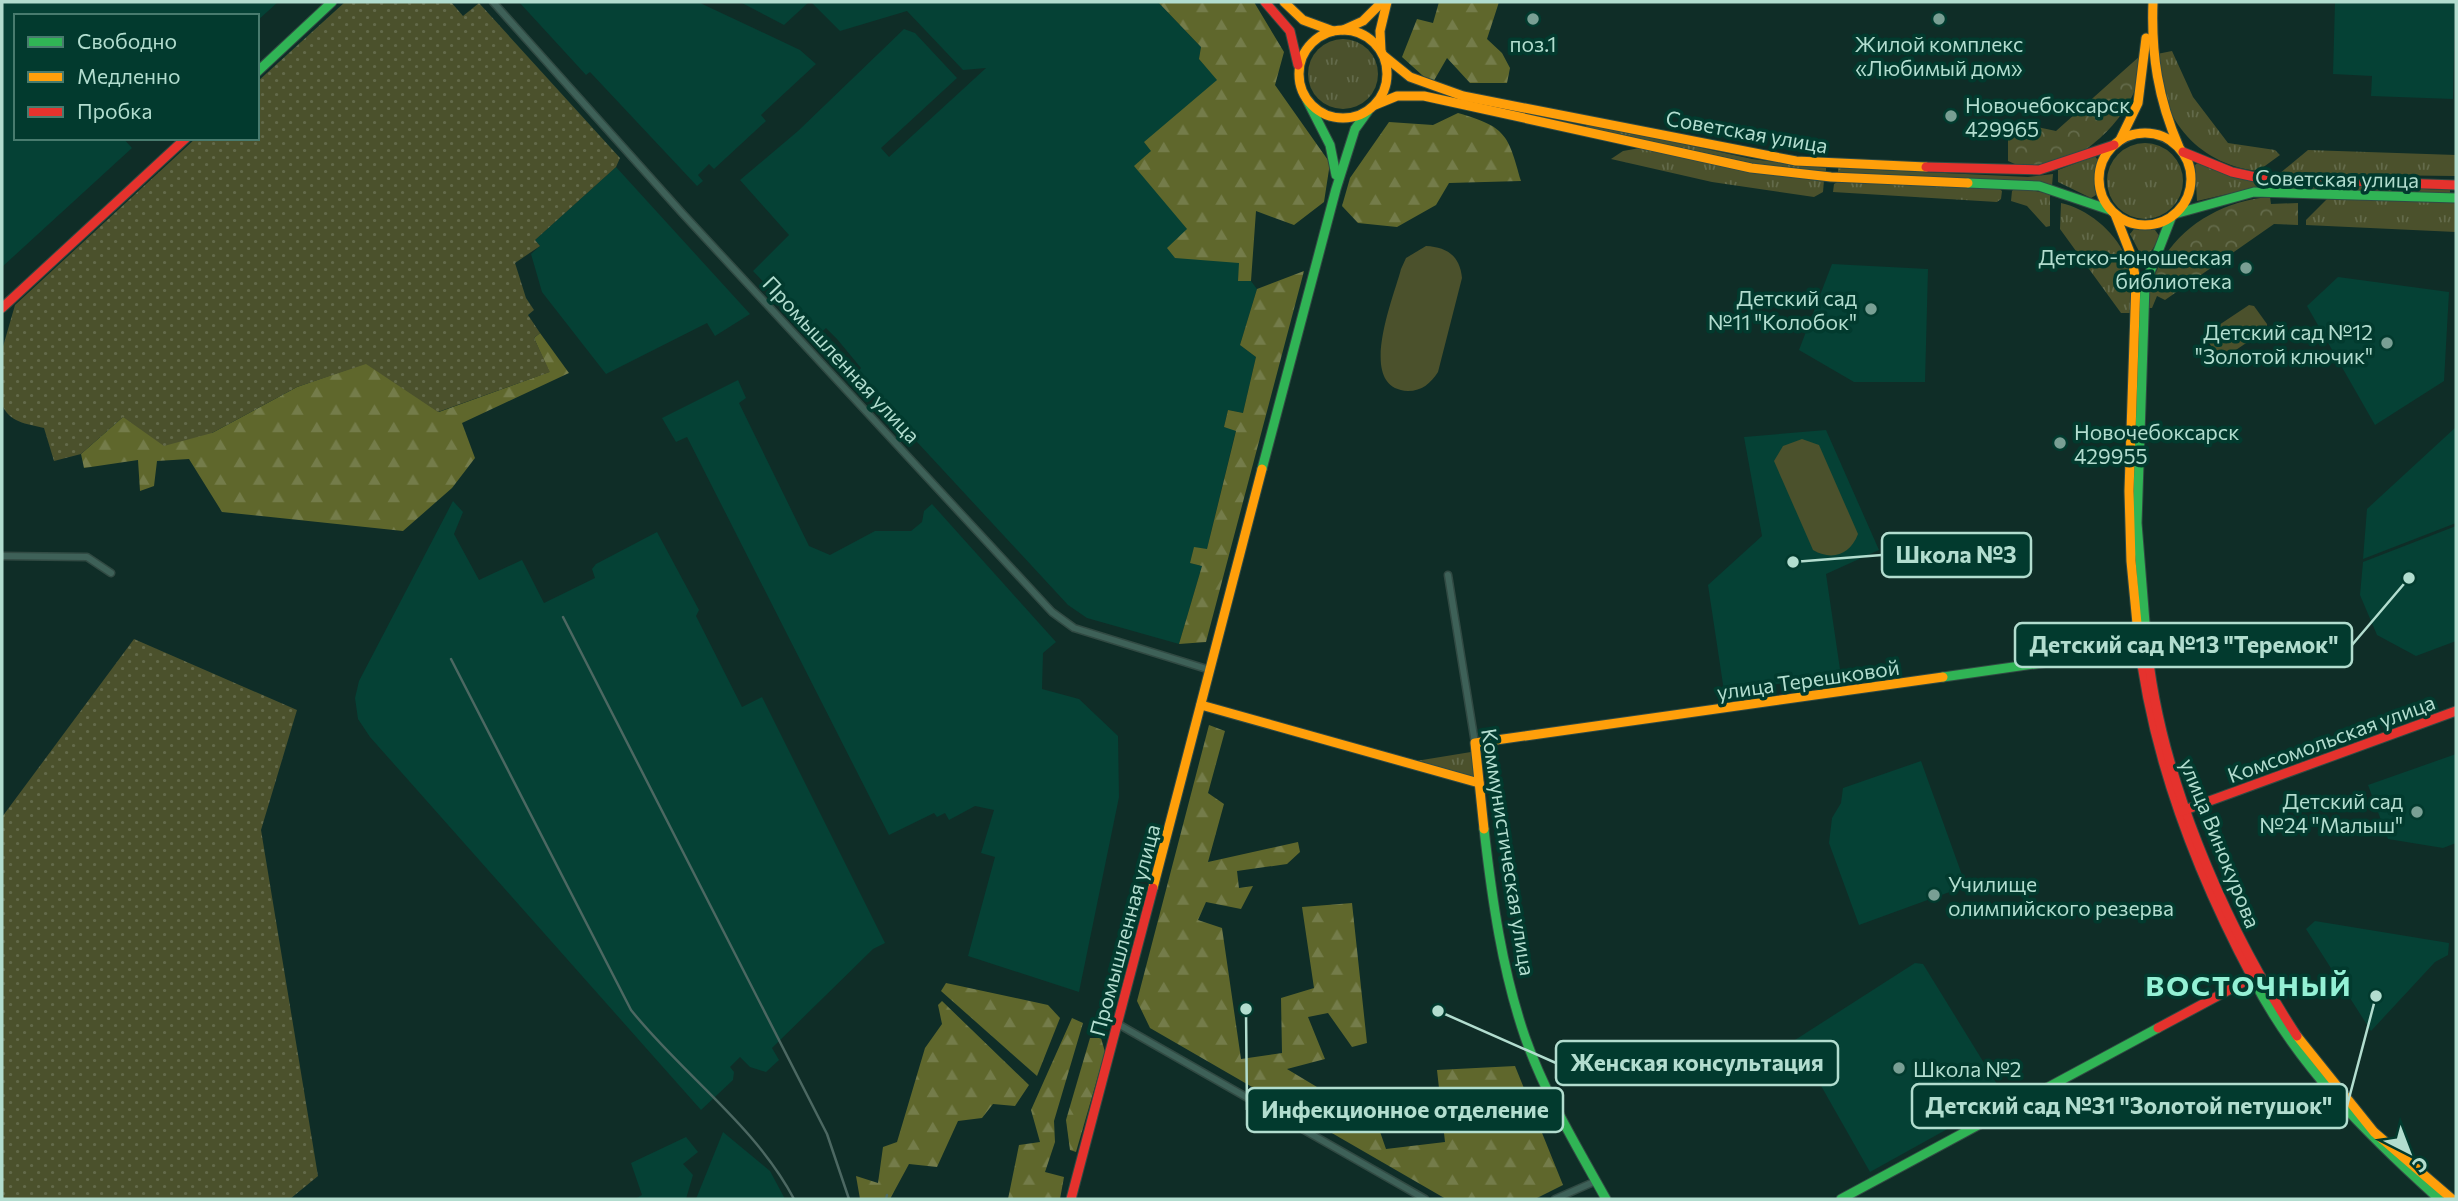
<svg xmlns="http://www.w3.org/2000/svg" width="2458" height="1201" viewBox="0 0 2458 1201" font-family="Commissioner,sans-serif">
<defs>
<pattern id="grass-tufts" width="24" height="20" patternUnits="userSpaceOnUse" patternTransform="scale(1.75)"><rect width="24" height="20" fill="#4b512c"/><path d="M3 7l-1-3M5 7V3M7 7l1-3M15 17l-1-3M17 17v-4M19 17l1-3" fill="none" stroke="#636a4a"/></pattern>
<pattern id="forest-firs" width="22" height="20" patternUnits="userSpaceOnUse" patternTransform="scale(1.75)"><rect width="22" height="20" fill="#5f672c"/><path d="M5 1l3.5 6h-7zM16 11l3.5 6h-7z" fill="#747c4a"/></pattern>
<pattern id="park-crowns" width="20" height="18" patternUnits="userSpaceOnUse" patternTransform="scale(1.75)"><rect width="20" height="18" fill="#4b512c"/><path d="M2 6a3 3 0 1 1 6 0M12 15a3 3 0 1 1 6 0" fill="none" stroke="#636a4a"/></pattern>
<pattern id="garden-dots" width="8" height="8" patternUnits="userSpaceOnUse" patternTransform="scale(1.75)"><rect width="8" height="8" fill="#4b512c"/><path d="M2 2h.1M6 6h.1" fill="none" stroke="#636a4a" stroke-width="1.8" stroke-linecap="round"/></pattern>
</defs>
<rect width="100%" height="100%" fill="#0f2d27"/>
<g fill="#054135">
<path d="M2,2h276l-21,19v-5h-241v122h107l9,10 -130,119z"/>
<path d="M519,2h179l102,48 16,14 -55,51 5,6 -52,48 -5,-5 -11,11 5,6 -6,5 -107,-114 -4,3z"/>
<path d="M740,2h69l-25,23z"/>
<path d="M811,2h347l43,45 -2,12 19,21 -73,63 7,8 16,54 7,9 12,15 53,34 -2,18h13l6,8 -17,56 16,12 -13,56 -15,-3 -4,17 12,3 -29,119 -13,-1 -4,15 12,3 -23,78 -92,-26 -19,-13 -213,-230 6,-7 -24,-29 -11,-11 -10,9 -63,-66 36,-36 -49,-55 58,-49 106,-102 11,4 42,45 -76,70 8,9 97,-89 -23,2 -56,-59 -67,20z"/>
<path d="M2335,2h120l-2,97 -82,-3 1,-20 -39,-2z"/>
<path d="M616,167l134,147 -35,22 -8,-13 -101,51 -64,-82 -11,-38 9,-8 -5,-6z"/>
<path d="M1832,264l96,5 -3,113h-71l-55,-32z"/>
<path d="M2338,277l111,15 -5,89 -69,44 -68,-119z"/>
<path d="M738,380l8,18 -7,5 70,143 21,9 45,-24h36l11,-9 2,-11 8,-7 124,138 -13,11 -1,36 37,10 39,37 1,61 -40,195 -111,-36 27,-99 -14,-4 13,-43 -19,-4 -26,14 -4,-7 -8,4 -3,-4 -45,22 -202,-398 -11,5 -14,-24z"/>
<path d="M2456,427v96l-93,36 4,-50z"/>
<path d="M1826,430l53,120 -53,24 15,102 -117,15 -16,-106 54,-49 -18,-99z"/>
<path d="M453,501l10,11 -9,22 25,46 43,-20 22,43 51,-25 -3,-9 4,-5 61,-32 42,78 -3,6 46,91 20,-10 123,246 -12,6 -101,99 7,12 -13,12 -16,-5 -10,-10 -10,10 4,5 -1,8 -32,30 -331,-373 -12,-18 -3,-21 4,-17z"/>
<path d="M2456,526v115l-40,15 -39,-21 -17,-40 3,-33z"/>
<path d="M2456,754v89l-13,5 -55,-9 -20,-54z"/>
<path d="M1921,761l45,125 -107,39 -30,-82 3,-25 9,-15 2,-15z"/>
<path d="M2315,921l134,22 -1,12 -13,7 -64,69 -65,-102z"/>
<path d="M1915,963l8,1 82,133 -135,75 -75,-132z"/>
<path d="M723,1132l47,39 15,28h-89z"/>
<path d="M686,1137l12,15 -15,12 10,11 -7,24h-51l7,-4 -11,-32z"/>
</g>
<g fill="url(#grass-tufts)">
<circle cx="1343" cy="74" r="35"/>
<path d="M2172,51l21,46 35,46 47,7 5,5 -22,16c-63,-7 -100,-56 -101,-117z"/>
<path d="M1587,123l165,36 74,9v4l-74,-9 -166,-36z"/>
<circle cx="2145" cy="181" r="38"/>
<path d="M1640,148l184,32 -1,12 -9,5 -102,-15 -101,-23 12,-8z"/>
<path d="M2308,150l148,5v21l-177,-2z"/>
<path d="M2095,156l4,6 -5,23 2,10 -5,3 -33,-16v-12z"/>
<path d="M2199,162l61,21 190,7v4l-192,-7 -61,14 -2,-36z"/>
<path d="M1838,168l190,9 25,-3 -1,12 -214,-13z"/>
<path d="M1841,180l156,7 5,4 -1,8 -4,3 -164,-10 1,-8z"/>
<path d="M2017,187l33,7v32l-4,1 -19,-21 -16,-5 1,-10z"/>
<path d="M2327,199l129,3v30l-150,-7v-5z"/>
<path d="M2061,203c28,6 59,32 67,61 4,15 2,34 2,49h-9l-61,-84z"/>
<path d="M2134,229l21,1 5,7 -11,18 -7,2 -12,-23z"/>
<path d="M1471,752l3,26 -58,-17z"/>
</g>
<g fill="url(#forest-firs)">
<path d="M1158,2h96l30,50 -9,33 55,78 -6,39 -30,23 -38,-14 -5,70h-13l1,-18 -64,-5 -8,-10 20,-19 -53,-63 17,-15 -7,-9 73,-62 -18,-21 2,-12z"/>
<path d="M1439,2h60l-12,37 15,14 8,15 -3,15h-37l-23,-25 -15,26 -30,-27 15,-38 16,4z"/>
<path d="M1458,113c48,14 50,21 63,68l-72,2 -13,22 -39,22 -39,-4 -16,-17 8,-28 39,-56 44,3z"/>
<path d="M1304,271l-98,371 -27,2 23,-78 -12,-3 4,-16 13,2 29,-118 -12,-4 4,-17 15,3 13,-56 -16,-12 17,-56z"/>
<path d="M540,333l29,40 -107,50 13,35 -23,30 -49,43 -181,-19 -33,-53 -32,2 -3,25 -14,5 -2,-31 -54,8 -3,-14 42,-37 89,16 85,-46 69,-24 73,49 110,-40 -15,-34z"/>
<path d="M1209,725l16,6 -17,62 16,11 -16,58 90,-20 2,10 -13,12 -50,7 2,17 14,-2 -12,23 -35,-7 -8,18 24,8 19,131 41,-6 -1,-55 33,-10 -12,-81 50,-4 15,140 -15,4 -24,-34 -20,4 17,42 -38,10 90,54 9,26 59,-7 -8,-72 78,-4 48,119 -28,14h-89l-296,-171 -13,-27z"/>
<path d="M946,983l102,22 12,13 -23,58 -96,-85z"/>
<path d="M942,1001l87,84 -14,21 -22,-2 -11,14 -24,3 -21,46 -28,-3 -19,35h-30l-4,-23 22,7 5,-36 14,-5 28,-94 17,-24 -4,-19z"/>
<path d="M1072,1018l11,5 -29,98 1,21 -10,30 19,5 -4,22h-52l11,-54 21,-3 -9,-32z"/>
<path d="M1090,1038h11l4,14 -29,100 -6,-2 -4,-30z"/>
</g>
<g fill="url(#park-crowns)">
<path d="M2141,55c-1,10 -1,22 -5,32 -16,45 -79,99 -128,74v-23l29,-11 19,4z"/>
<path d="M2270,197l1,7 27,-1v22l-24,-1 -109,76 -8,-4 -5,12h-6c8,-65 62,-106 124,-111z"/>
</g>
<g fill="url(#garden-dots)">
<path d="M345,2h106l12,14 16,-13 141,155 -4,9 -81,73 5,6 -25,17 11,35 8,12 -6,5 12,18 -6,5 16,34 -112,40 -72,-48 -69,23 -85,46 -48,13 -41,-29 -42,37 -27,7 -10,-33c-17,-4 -36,-6 -42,-24v-54l13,-45 181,-167h61v-56z"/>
<path d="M134,639l163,71 -36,120 57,346 -28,23h-288v-382z"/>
</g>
<g fill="#4b512c">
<path d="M1426,246c21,1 34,10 36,32l-24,94c-7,11 -16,19 -30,19 -53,-2 -14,-94 -7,-122l5,-11z"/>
<path d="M2249,305l5,1 13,18v5l-43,29 -6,-1 -12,-19 1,-5z"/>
<path d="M1802,439l17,6 39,89c-8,21 -26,27 -45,16l-39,-89 9,-15z"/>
</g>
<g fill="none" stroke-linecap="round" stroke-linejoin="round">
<defs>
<g id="street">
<path d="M493,2l190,212 369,398 22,16 136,42"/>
<path d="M2,556l85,1 24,16"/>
<path d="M1448,575l27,168"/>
<path d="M1118,1024l307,175"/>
<path d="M1555,1199l41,-18"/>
</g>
<g id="fast">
<path d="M257,72l75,-70"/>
<path d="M1307,100l23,45 6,30"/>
<path d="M1968,183l71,3 71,24"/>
<path d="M2178,213l76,-21 202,6"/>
<path d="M1262,469l74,-280 19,-60 13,-18"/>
<path d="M2146,635l-9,-112 8,-238 26,-67"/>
<path d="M1943,677l204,-29"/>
<path d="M1484,829c8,70 18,141 41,208 20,57 52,110 81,162"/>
<path d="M2253,979c45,87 114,155 186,220"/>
<path d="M1841,1199l317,-171"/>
</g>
<g id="slow">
<path d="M1284,2l19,18 30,11"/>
<path d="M2153,2c-2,52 5,97 26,145"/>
<circle cx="1343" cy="74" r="44"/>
<path d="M1343,30l20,-9 19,-19"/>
<path d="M1381,51l-1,-20 7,-29"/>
<path d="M1384,56l26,21 53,19 333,65 130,6"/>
<path d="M1375,105l22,-9h27l327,72 80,9 137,6"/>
<circle cx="2145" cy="179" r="46"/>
<path d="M2120,140l18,-37 8,-65"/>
<path d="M2115,214l16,41 5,26 -7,210 2,70 7,73"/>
<path d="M1201,705l278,78"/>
<path d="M1484,829l-9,-86 468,-66"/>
<path d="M1153,888l109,-419"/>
<path d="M2297,1036l77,96 78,67"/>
</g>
<g id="jam">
<path d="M1265,2l25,29 8,34"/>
<path d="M2183,152l49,20 28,6 196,7"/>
<path d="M1926,167l113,3 75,-25"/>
<path d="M2,308l184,-170"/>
<path d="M2138,634c13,122 58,238 115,345"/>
<path d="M2146,635c11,135 77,288 151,401"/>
<path d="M2182,811l274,-100"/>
<path d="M2158,1028l97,-52"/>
<path d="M1071,1199l82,-311"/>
</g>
</defs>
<use href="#street" stroke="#314a43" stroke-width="9"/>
<use href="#fast" stroke="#314a43" stroke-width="11"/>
<use href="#slow" stroke="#314a43" stroke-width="11"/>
<use href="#jam" stroke="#314a43" stroke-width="11"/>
<use href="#street" stroke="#3e6158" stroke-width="6"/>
<use href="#fast" stroke="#30b455" stroke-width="9"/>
<use href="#slow" stroke="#ff9f0a" stroke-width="9"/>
<use href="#jam" stroke="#e5322d" stroke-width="9"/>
<g stroke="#4c6862" stroke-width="2.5">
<path d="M563,617l264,517 22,65"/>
<path d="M451,659l180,351c52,65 124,115 163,189"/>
<path d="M886,1199l1,-4"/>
</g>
</g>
<g fill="#799f94" stroke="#023a2e" stroke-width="2.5">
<circle cx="1533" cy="19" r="7"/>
<circle cx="1939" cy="19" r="7"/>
<circle cx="1951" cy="116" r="7"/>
<circle cx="2246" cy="268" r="7"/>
<circle cx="1871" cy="309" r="7"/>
<circle cx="2387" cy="343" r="7"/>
<circle cx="2060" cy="443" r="7"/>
<circle cx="2417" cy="812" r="7"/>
<circle cx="1934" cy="895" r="7"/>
<circle cx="1899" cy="1068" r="7"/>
</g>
<g text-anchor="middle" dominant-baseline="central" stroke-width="7" stroke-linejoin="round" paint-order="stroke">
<g font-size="21" fill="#b2ddcf" stroke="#023a2e" text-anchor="start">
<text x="1533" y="43" text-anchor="middle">поз.1</text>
<text x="1939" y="43" text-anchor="middle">Жилой комплекс<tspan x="1939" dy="24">«Любимый дом»</tspan></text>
<text x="1965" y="104">Новочебоксарск<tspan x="1965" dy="24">429965</tspan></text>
<text x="2232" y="256" text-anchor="end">Детско-юношеская<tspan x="2232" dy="24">библиотека</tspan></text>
<text x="1857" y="297" text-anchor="end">Детский сад<tspan x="1857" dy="24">№11 "Колобок"</tspan></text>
<text x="2373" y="331" text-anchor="end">Детский сад №12<tspan x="2373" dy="24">"Золотой ключик"</tspan></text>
<text x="2074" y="431">Новочебоксарск<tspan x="2074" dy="24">429955</tspan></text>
<text x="2403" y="800" text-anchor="end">Детский сад<tspan x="2403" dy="24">№24 "Малыш"</tspan></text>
<text x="1948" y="883">Училище<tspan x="1948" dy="24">олимпийского резерва</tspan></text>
<text x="1913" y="1068">Школа №2</text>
</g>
<g font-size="21" fill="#b2ddcf" stroke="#023a2e">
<text transform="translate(1747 131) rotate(10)">Советская улица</text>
<text transform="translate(2337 178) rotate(1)">Советская улица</text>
<text transform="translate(842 359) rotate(47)">Промышленная улица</text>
<text transform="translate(1808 679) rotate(-8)">улица Терешковой</text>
<text transform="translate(2331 738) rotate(-20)">Комсомольская улица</text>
<text transform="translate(2221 843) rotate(68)">улица Винокурова</text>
<text transform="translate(1509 852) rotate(81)">Коммунистическая улица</text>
<text transform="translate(1124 930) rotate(-75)">Промышленная улица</text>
</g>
<g font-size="28" font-weight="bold" letter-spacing="2" fill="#94f1d5" stroke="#023a2e">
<text x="2249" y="985">ВОСТОЧНЫЙ</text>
</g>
</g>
<path fill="none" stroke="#b2ddcf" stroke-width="2.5" d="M1793 562L1882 555M2409 578L2352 645M1438 1011L1556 1063M2376 996L2347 1106M1246 1009L1247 1110"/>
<g fill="#b2ddcf" stroke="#023a2e" stroke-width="2.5">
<circle cx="1793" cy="562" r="7"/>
<circle cx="2409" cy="578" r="7"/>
<circle cx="1438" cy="1011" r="7"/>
<circle cx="2376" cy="996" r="7"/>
<circle cx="1246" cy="1009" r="7"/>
</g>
<g fill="#023a2e" stroke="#b2ddcf" stroke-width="2.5">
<rect x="1882" y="533" width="149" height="44" rx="7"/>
<rect x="2015" y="623" width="337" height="44" rx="7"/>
<rect x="1556" y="1041" width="282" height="44" rx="7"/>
<rect x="1912" y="1084" width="435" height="44" rx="7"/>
<rect x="1247" y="1088" width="316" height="44" rx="7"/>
</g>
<g font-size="23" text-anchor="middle" font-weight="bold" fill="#b2ddcf">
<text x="1956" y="563">Школа №3</text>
<text x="2184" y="653">Детский сад №13 "Теремок"</text>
<text x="1697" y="1071">Женская консультация</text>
<text x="2129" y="1114">Детский сад №31 "Золотой петушок"</text>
<text x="1405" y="1118">Инфекционное отделение</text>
</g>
<rect width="2458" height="1201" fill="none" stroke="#b2ddcf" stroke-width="7"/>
<rect x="14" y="14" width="245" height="126" fill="#023a2e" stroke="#487b6e" stroke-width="2"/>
<rect x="28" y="37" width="35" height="10" fill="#30b455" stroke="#487b6e" stroke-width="2"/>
<text x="77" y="49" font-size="21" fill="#b2ddcf">Свободно</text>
<rect x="28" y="72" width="35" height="10" fill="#ff9f0a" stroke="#487b6e" stroke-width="2"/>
<text x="77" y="84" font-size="21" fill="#b2ddcf">Медленно</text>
<rect x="28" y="107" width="35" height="10" fill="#e5322d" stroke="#487b6e" stroke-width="2"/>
<text x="77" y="119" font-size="21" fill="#b2ddcf">Пробка</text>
<g transform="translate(2409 1152) rotate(138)" stroke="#023a2e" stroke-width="5" paint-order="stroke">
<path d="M0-5L12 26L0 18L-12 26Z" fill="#b2ddcf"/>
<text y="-10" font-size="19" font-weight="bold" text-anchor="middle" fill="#b2ddcf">С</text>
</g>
</svg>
